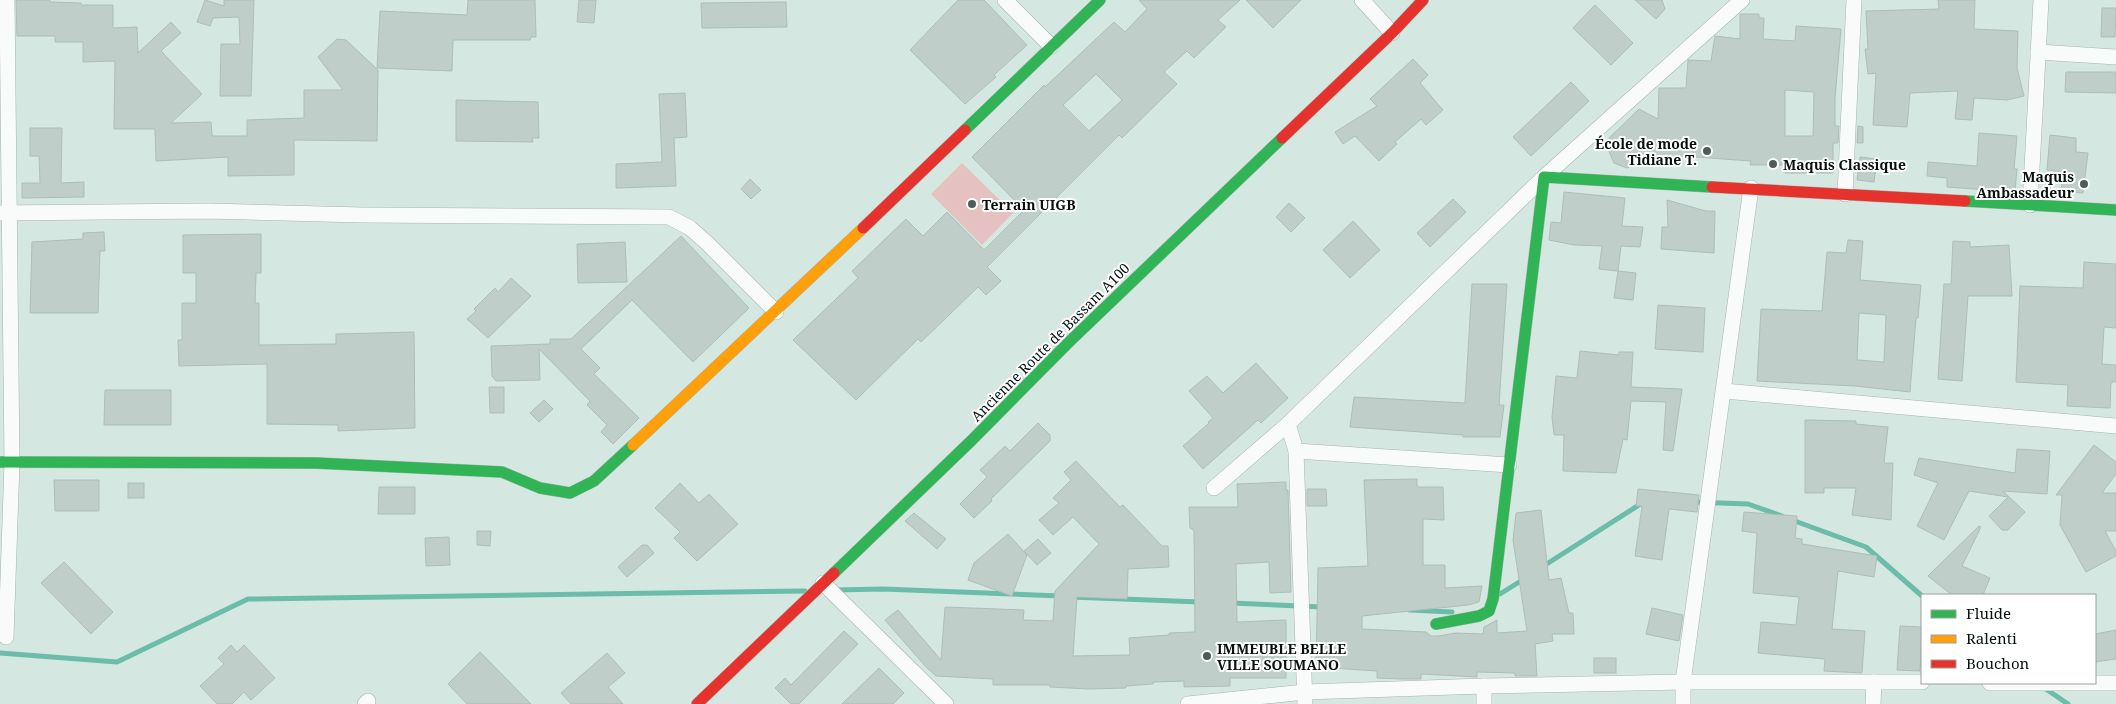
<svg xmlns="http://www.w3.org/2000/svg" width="2116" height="704" viewBox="0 0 2116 704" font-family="'Noto Serif',serif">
<rect width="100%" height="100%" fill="#d5e7e1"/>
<path fill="#e5c1c1" d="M962,163l51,50 -31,32 -51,-51z"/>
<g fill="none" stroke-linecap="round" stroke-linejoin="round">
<g stroke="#6bbca8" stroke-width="5">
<path d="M1693,502l55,2 34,12"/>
<path d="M1792,520l74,27 56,49"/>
<path d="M1542,567l100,-64"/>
<path d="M836,590l47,-1 177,7"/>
<path d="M1500,594l24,-15"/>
<path d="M1071,597l129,5"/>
<path d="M1231,603l91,4"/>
<path d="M1410,610l42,2"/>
<path d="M0,653l117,9 131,-63 557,-8"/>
<path d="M2043,687l25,17"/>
</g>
</g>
<g fill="#bfcec9" stroke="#aebdb8" fill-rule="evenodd">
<path d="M16,0h34v2l31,1v2h32v23l24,-1 1,26 33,-31 10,11 -20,18 41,43 -31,29 40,-1 1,14h35v-16l57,-2v-28h39l-25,-33 19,-18 9,1 32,30 -1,71 -83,-1v35l-66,1v-19l-72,4 -1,-32h-41l1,-68 -32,1v-20h-28v-6h-38z"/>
<path d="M205,0l19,6v-6h30l-3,96h-31l1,-52h19l-1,-27 -26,1 -3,8 -13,-4z"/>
<path d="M468,0h67l1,37h-5l-1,3h-77l-1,31 -75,-3 3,-57 87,4z"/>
<path d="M579,0h17l-2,23 -17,-1z"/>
<path d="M958,0h26l43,45 -33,30 2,2 -31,27 -55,-54z"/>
<path d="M1139,0h101l-22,20 8,7 -32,31 -7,-7 -23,21 13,12 -55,54 -3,-3 -132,132 14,14 -15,14 -8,-8 -57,55 -3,-3 -62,61 -63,-60 65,-62 -6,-7 54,-52 17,17 24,-24 37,38 40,-40 -52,-53 72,-72 1,2 69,-65 11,10 22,-23zM1096,74l26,26 -33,31 -26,-26z"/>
<path d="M1246,0h55l-28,28z"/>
<path d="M1635,0h27l3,9 -9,10z"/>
<path d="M1938,0h37l-1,29 44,2 -1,37 7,28 -17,4 -33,-2 -2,22 -17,-1 3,-28 -48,2 -3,34 -34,-2 3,-52 -8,1 -3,-25h3l-2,-38 73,-2z"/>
<path d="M786,2l1,25 -85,1 -1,-25z"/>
<path d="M1595,5l38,38 -22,22 -38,-37z"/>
<path d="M2102,8h14l-1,29h-14z"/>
<path d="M1740,14h19v4h5l-1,21 32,2 1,-15 45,3 -6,69v28h4l-1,17h-5v30h-48v-8h-35l1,-4 -70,-5 -1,6 -45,-3 -2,6 -6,3 -13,-5 -9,-21 34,-33 19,10 1,-31h27l2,-28 23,1 4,-25 25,3zM1785,90l29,2 -1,44h-28z"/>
<path d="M1413,59l15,16 -8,8 23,27 -17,15 -5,-6 -26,23 2,2 -18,17 -24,-25 -12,8 -8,-12 42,-26 -7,-7z"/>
<path d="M2066,72h50v21l-51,-1z"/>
<path d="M1571,82l18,19 -58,55 -18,-19z"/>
<path d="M685,93l2,44 -13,1 2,48 -60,2v-24l46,-2 -3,-68z"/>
<path d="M456,100l82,2 1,36h-7l1,4 -77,-1z"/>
<path d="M1858,126l5,1v16h-6z"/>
<path d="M30,128h32l-1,55 23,-1v15l-62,1v-15h18l-1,-27h-9z"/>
<path d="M1979,133l38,3 -3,33h3l-2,23 -68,-5v-9l-20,-2 1,-14 49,4z"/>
<path d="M2050,135l26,3v14l12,1 -5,40 -22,-2 2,-19 -16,-2z"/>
<path d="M1860,157l17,2 -3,23 -17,-2z"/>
<path d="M750,179l11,11 -10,9 -10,-10z"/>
<path d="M1564,192l61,6 -3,28 21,1 -3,20 -19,-1 -3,25 -19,-2 3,-23 -28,-1 -25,-5 2,-18 10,1z"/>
<path d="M1453,199l13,13 -36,35 -13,-14z"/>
<path d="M1667,200l39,11h9l-1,42 -53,-4 1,-22h6z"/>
<path d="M1289,203l16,15 -14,14 -15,-15z"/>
<path d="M1353,221l27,29 -30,28 -27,-28z"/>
<path d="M104,232l1,19h-5l-2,62h-68l2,-71 51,-3v-6z"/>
<path d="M261,234v39h-5l-1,30h4v42l77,-1v-10l78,-2 1,96 -77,3v-6l-71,-1v-60l-88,2 -1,-26h4v-37h14v-30h-13v-38z"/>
<path d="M681,236l68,72 -56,54 -61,-62 -51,49 19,19 -6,6 45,44 -26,26 -12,-12 6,-7 -20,-20 3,-4 -51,-52 1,31 -44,1 -4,-5 -1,-30 59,-2v-5h21z"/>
<path d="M1848,240l15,1 -3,39 61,5 -3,33h-2l-6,74 -55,-6 -98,-5 4,-72 61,2 5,-59 19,1zM1859,313l27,2 -2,47 -27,-2z"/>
<path d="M1953,241l17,1v5l39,-2 3,51h-44l-6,85 -24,-2 6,-95h7z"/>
<path d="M625,242l2,40 -49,1 -1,-39z"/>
<path d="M2084,262l32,2v64l-12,-1 -2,37 14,1v17h-5l-1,26 -43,-2 1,-21 -52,-3 4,-96 63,2z"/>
<path d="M1618,271l18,2 -3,27 -19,-2z"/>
<path d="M511,278l20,18 -43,42 -21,-19 9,-8 -2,-2 21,-21 3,4z"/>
<path d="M1472,284h35l-8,121h5l-4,32h-37v-2l-113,-8 4,-30 111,6z"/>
<path d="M1658,305l47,3 -2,44 -48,-3z"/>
<path d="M1580,351l39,4v-3h14l-2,35 51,2 -9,62 -10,-1 3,-48 -35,-1 -4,39 -4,-1 -7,34 -53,-2 1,-36h-10l-2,-18 4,-41 21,2z"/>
<path d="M1256,363l32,35 -27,25 -3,-3 -55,49 -20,-23 26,-23 -1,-1 5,-4 -24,-27 18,-15 16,17z"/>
<path d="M489,387h15v26h-14z"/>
<path d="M105,390h66v35h-67z"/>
<path d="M544,400l9,9 -14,13 -9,-9z"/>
<path d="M1805,420l51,1v3l32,3 -4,36h9l-2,57 -39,-5 4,-27h-32v5h-19z"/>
<path d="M1038,423l12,12v6l-59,58 1,2 -18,17 -14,-14 27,-27 -7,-7 25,-24 5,5z"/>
<path d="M2094,445l22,17v12l-14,19h14v38h-11l11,20v5l-30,16 -26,-47 2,-30h-6z"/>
<path d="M2017,449l33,2 -3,43 -44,-3 22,21 -17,18h-6l-13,-14 19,-19 -39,-6 -25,49 -27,-14 21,-43 -24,-8 5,-17 96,15z"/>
<path d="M1076,461l44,46 3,-2 39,41h6l1,21 -41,2 -1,30 -50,-2 -4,59 57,-1 -1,-17 40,-3v-2l26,-1 -1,-102 -4,-2 -1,-21h49l-1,-23 49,-2v8h2l3,102 -21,1 -1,-31 -33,2 1,58 49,-2v58h-56v8l-46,1v-6l-31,1v2l-27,2v2l-37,1 -39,-2v-2h-57v-6l-57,-3 -10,-9 -41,-47 13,-10 43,50 4,-53 79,3 -1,10 30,1 2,-30 44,-47 -26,-27 -20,18 -14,-15 20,-17 -6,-5 18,-18 -7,-8z"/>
<path d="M1417,479v8h26l1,33 -21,-1v46h22v23l37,-2 -3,16 -11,3 -106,11v13l64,3 5,4h7l18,-3 27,1 1,-7 13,-7v13l30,-2 -14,-91 3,-27 25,-3 8,70 12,-2 8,35h4l1,21h-22l1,7 -18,3 2,32h-22v-3l-38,-1v5l-56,-3v5h-20l-24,-1v-7l-61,-4 2,-99 50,-2 -4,-86z"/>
<path d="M54,480h45v31h-44z"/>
<rect x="128" y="483" width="16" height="15"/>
<path d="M680,483l19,20 10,-9 29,30 -41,37 -23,-23 6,-6 -25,-24z"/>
<path d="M379,487h36v27h-37z"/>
<path d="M1307,489h19l1,17h-20z"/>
<path d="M1638,489l61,6 -2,17 -28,-3 -7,51 -27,-4 7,-50h-6z"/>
<path d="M1744,512l53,4 -2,22 7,1v5l75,12 -3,21 -36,-6 -6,58 33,2 -3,42 -38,-2 1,-12 -67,-6 3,-31 35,3 3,-28 -46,-4 4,-60 -15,-2z"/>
<path d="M914,513l32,26 -9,10 -32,-28z"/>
<path d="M1979,526l2,1 -19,39 28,12 -7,17h-31l-24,-19z"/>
<path d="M477,531h14l-1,15 -13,-1z"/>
<path d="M1008,534l19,21 -15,41 -44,-16 6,-17z"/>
<path d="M449,537l1,28 -24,1 -1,-28z"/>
<path d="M1038,539l13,14 -14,12 -13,-14z"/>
<path d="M642,545h5l7,8 -27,24 -9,-10z"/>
<path d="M64,562l49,50 -22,22 -50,-51z"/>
<path d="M1652,608l31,7 -4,26 -33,-7z"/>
<path d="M1900,626l22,1 -2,44 -23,-1z"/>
<path d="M2116,630v29l-21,3v-28z"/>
<path d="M844,631l14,13 -59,60h-8l-16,-16 10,-10 6,7z"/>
<path d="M231,645l6,7 7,-7 31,33 -24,22 -7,-8 -12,12h-15l-17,-18 24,-22 -6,-6z"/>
<path d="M480,652l51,52h-64l-19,-20z"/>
<path d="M607,653l18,20 -17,14 15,17h-52l-10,-11z"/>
<rect x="1594" y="658" width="22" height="15"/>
<path d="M879,668l25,25 -11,11h-51z"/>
</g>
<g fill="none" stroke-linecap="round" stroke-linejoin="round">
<defs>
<g id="street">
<path d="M1005,0l46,46"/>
<path d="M1362,0l30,33"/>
<path d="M2038,52l78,5"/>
<path d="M1845,194l9,-194"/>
<path d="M2030,205l11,-205"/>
<path d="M0,213l209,-2 153,4 307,2 21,11 17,15 69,69"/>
<path d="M1724,391l392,35"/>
<path d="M1288,424l8,27 213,14"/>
<path d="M1296,451l9,253"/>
<path d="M1214,488l74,-64 256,-247 198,-177"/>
<path d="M823,583l123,121"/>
<path d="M6,637l6,-174 -5,-463"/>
<path d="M1990,683h126"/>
<path d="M1484,686v18"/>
<path d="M365,704l3,-3"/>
<path d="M1188,704l117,-12 179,-6 199,-4h239"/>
<path d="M1683,704v-22l68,-494"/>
<path d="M1873,704l1,-22"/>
</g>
<g id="fast">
<path d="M965,130l135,-130"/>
<path d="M1965,201l151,9"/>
<path d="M0,462l316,1 186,9 38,16 30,5 24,-12 39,-36"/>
<path d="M834,573l138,-133 97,-98 213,-204"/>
<path d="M1436,624l43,-8 10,-5 4,-12 51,-422 168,10"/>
</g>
<path id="slow" d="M633,445l230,-217"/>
<g id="jam">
<path d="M1282,138l110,-105 31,-33"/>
<path d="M1712,187l253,14"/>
<path d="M863,228l102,-98"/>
<path d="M697,704l137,-131"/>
</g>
</defs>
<use href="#street" stroke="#a6b4af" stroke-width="16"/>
<use href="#fast" stroke="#a6b4af" stroke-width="12"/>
<use href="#slow" stroke="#a6b4af" stroke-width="12"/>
<use href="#jam" stroke="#a6b4af" stroke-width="12"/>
<use href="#street" stroke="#f9fbfa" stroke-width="15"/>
<use href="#fast" stroke="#30b455" stroke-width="11"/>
<use href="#slow" stroke="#ff9f0a" stroke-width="11"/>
<use href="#jam" stroke="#e5322d" stroke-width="11"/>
</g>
<g fill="#4e5c58" stroke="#fff" stroke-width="2">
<circle cx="1707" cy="151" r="5"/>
<circle cx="1773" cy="164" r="5"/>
<circle cx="2084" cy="184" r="5"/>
<circle cx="972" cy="204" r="5"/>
<circle cx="1207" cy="656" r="5"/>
</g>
<g text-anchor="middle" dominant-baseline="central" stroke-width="4" stroke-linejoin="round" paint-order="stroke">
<g font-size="14" font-weight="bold" fill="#06110e" stroke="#fff" text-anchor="start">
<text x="1697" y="143" text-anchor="end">École de mode<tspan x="1697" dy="16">Tidiane T.</tspan></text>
<text x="1783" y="164">Maquis Classique</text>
<text x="2074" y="176" text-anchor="end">Maquis<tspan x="2074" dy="16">Ambassadeur</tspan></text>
<text x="982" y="204">Terrain UIGB</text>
<text x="1217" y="648">IMMEUBLE BELLE<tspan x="1217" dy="16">VILLE SOUMANO</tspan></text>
</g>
<g font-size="14" fill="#06110e" stroke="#fff">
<text transform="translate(1050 342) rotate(-45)">Ancienne Route de Bassam A100</text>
</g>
</g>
<rect x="1921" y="594" width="175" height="90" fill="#ffffff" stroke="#9ba09f"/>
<rect x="1931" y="610" width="25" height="8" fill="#30b455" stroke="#9ba09f"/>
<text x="1966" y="619" font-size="15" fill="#06110e">Fluide</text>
<rect x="1931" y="635" width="25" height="8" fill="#ff9f0a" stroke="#9ba09f"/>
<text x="1966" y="644" font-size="15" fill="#06110e">Ralenti</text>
<rect x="1931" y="660" width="25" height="8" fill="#e5322d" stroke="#9ba09f"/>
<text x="1966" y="669" font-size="15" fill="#06110e">Bouchon</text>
</svg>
